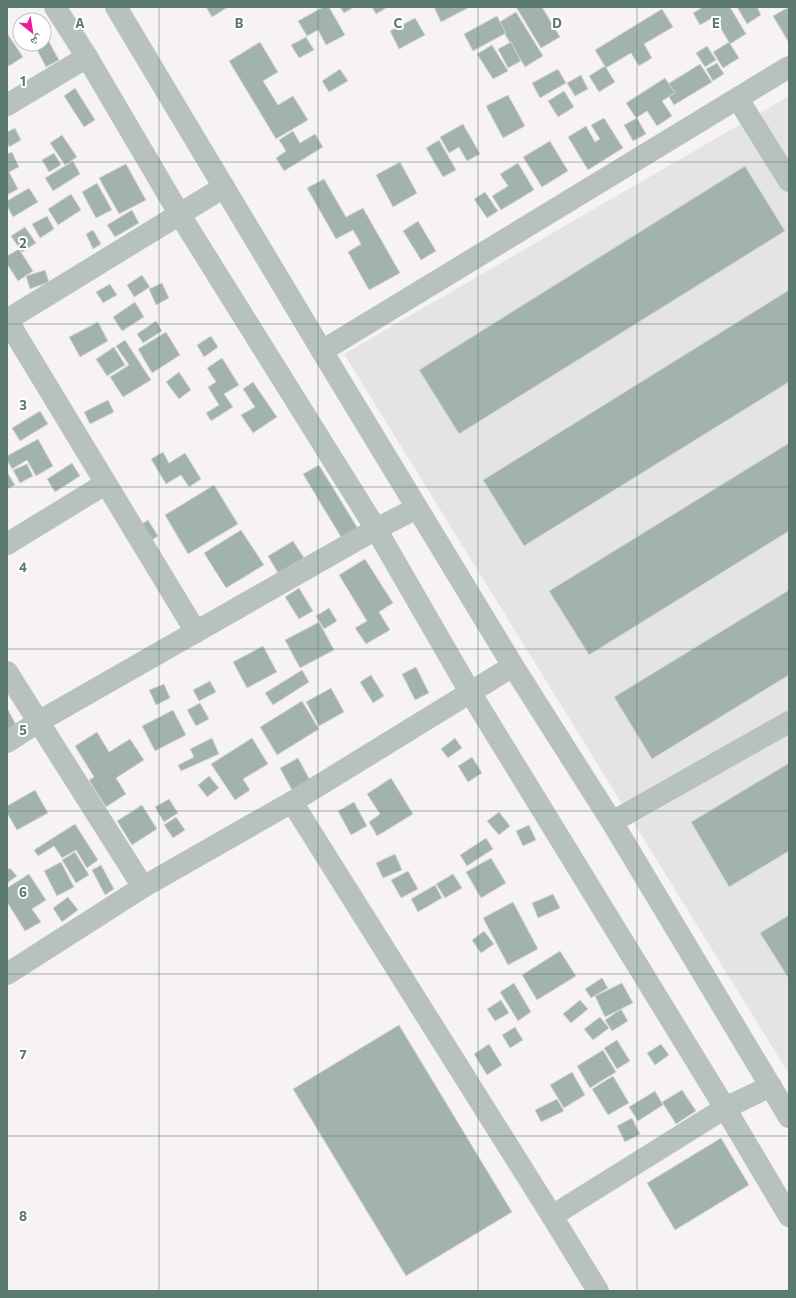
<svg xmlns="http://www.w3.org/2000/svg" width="796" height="1298" viewBox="0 0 796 1298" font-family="Commissioner,'Noto Naskh Arabic',sans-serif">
<rect width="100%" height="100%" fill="#f6f3f2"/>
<path fill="#e4e4e3" d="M789,96v978l-445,-720z"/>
<g fill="#a2b3ac" stroke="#d7d5d5">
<path d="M206,7h22l-16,10z"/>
<path d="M323,7h6l16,28 -19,10 -8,-15 -11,6 -9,-15z"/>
<path d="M340,7h14l-10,6z"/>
<path d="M372,7h16l-12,7z"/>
<path d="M434,7h33l1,1 -27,14z"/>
<path d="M516,7h26l18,30 -19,11z"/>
<path d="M703,7h27l16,27 -16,10 -16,-27 -14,8 -7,-12z"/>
<path d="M737,7h20l4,8 -14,9z"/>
<path d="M787,8l2,2v33l-16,-27z"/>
<path d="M662,9l11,18 -29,17 8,14 -13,8 -8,-13 -25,15 -11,-18z"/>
<path d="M516,12l27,44 -18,11 -27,-44z"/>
<path d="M497,16l9,17 -33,18 -9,-17z"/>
<path d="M415,18l10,17 -26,14 -9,-18z"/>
<path d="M7,33l16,24 -14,9 -2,-3z"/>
<path d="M306,37l8,13 -15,8 -8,-13z"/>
<path d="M47,38l12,22 -13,7 -12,-23h10v-5z"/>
<path d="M260,42l18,30 -15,9 15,24 15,-9 15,24 -32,19 -47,-78z"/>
<path d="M511,42l10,19 -13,7 -10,-19z"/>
<path d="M729,42l10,16 -16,10 -10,-16z"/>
<path d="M492,45l16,26 -15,8 -16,-25z"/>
<path d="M707,46l9,14 -11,7 -9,-14z"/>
<path d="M717,63l7,11 -11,7 -7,-12z"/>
<path d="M700,64l12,18 -38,23 -11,-18z"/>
<path d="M605,66l10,16 -16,10 -10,-16z"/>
<path d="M340,69l8,12 -19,11 -7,-11z"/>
<path d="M558,69l8,14 -26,15 -8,-15z"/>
<path d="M581,75l7,14 -13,7 -8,-13z"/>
<path d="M665,78l10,15 -13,8 10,15 -15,10 -10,-15 -11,7 -10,-15z"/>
<path d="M75,88l20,32 -11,7 -20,-31z"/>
<path d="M564,91l10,16 -16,10 -10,-16z"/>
<path d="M508,95l17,31 -22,12 -17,-32z"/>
<path d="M604,118l19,30 -35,22 -20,-33 18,-11 9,16 5,-3 -9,-14z"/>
<path d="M637,118l9,16 -13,7 -9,-16z"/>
<path d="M463,124l17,30 -13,7 -8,-14 -10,6 -9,-16z"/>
<path d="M15,128l6,12 -12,7 -2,-5v-10z"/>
<path d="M293,131l7,12 15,-9 8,13 -39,24 -8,-13 10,-7 -7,-11z"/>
<path d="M62,135l15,22 -12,8 -15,-22z"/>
<path d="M439,140l17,30 -13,7 -17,-29z"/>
<path d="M550,141l18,30 -26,16 -19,-30z"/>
<path d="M12,152l7,15 -10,5 9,17 -11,6v-41z"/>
<path d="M54,153l7,12 -12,7 -7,-12z"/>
<path d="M73,161l7,13 -27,17 -8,-13z"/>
<path d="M400,162l17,31 -24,14 -17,-32z"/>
<path d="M518,163l16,27 -33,20 -9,-14 16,-10 -8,-12z"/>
<path d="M126,164l20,36 -27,14 -20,-36z"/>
<path d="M745,166l40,65 -326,203 -40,-64z"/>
<path d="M324,179l22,38 17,-9 37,65 -31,17 -21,-38 13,-8 -8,-14 -17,9 -29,-51z"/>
<path d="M97,183l15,27 -16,8 -14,-26z"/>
<path d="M29,188l9,14 -25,15 -6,-11v-5z"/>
<path d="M485,192l13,19 -11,7 -13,-19z"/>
<path d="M71,194l10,16 -23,15 -10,-16z"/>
<path d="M132,210l7,13 -24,14 -8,-12z"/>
<path d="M47,216l7,13 -14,9 -8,-14z"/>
<path d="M418,221l18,30 -15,9 -18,-29z"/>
<path d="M25,227l11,16 -14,9 -11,-16z"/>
<path d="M93,230l8,14 -8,5 -7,-15z"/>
<path d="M19,249l14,22 -15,10 -11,-17v-8z"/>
<path d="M45,270l4,12 -19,7 -4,-13z"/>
<path d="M142,275l8,12 -16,10 -7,-12z"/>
<path d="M162,283l7,15 -13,7 -7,-16z"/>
<path d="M110,284l7,11 -14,8 -7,-11z"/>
<path d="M789,290v92l-265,164 -41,-66z"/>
<path d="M135,302l9,15 -22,14 -9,-14z"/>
<path d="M156,321l6,10 -19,12 -6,-9z"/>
<path d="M98,322l10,19 -28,16 -11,-20z"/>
<path d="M166,332l14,23 -28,18 -14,-24z"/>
<path d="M211,336l7,11 -14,10 -7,-12z"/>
<path d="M125,340l26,40 -28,17 -13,-20 19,-12 -13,-19z"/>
<path d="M114,347l11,18 -18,11 -11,-17z"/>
<path d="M222,358l17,27 -15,9 9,13 -22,14 -5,-8 13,-8 -11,-18 8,-5 -9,-14z"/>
<path d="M179,372l12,18 -12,9 -13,-17z"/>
<path d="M253,382l24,35 -24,16 -12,-18 14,-8 -12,-18z"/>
<path d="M108,400l6,12 -24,12 -6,-12z"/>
<path d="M40,411l8,13 -28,17 -8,-13z"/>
<path d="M38,439l15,27 -17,10 -9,-16 -15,9 -5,-9v-4z"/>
<path d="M789,443v88l-200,124 -40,-64z"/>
<path d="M163,452l6,11 16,-10 16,26 -12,8 -8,-12 -15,9 -15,-25z"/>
<path d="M72,463l8,13 -25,16 -8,-13z"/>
<path d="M27,464l6,12 -13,7 -7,-13z"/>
<path d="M319,465l41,67 -16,10 -41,-68z"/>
<path d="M7,472l8,13 -8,4z"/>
<path d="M214,485l24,39 -50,30 -23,-39z"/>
<path d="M148,520l10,16 -23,15 -10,-16z"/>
<path d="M241,530l23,35 -38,23 -22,-35z"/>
<path d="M293,541l11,17 -26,15 -10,-17z"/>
<path d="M365,559l28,44 -14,9 11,18 -24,14 -11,-16 12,-7 -28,-46z"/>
<path d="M299,588l14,23 -14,8 -14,-22z"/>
<path d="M789,590v85l-137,84 -38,-62z"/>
<path d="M329,608l8,13 -13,8 -8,-13z"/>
<path d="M319,622l15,28 -34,18 -15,-28z"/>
<path d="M263,646l14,26 -30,16 -14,-26z"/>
<path d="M416,667l13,26 -14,7 -13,-26z"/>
<path d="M302,670l7,12 -36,23 -8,-12z"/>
<path d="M371,675l13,21 -11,7 -13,-21z"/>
<path d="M210,681l6,11 -17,9 -6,-11z"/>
<path d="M164,684l6,14 -14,7 -7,-15z"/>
<path d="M331,688l13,24 -25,14 -13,-24z"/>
<path d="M302,701l17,28 -42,26 -17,-28z"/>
<path d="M200,703l9,16 -13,7 -9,-16z"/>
<path d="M7,708l13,24 -13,7z"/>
<path d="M173,710l13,25 -31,16 -13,-25z"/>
<path d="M97,732l12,20 21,-13 14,21 -28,18 10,16 -20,13 -17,-27 5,-3 -19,-31z"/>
<path d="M212,738l7,16 -38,17 -3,-6 16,-8 -4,-8z"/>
<path d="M252,738l16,26 -25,15 7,11 -15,10 -24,-36z"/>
<path d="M455,738l7,10 -14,10 -7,-9z"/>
<path d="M472,757l10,16 -14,9 -10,-16z"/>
<path d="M298,758l13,24 -18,10 -13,-24z"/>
<path d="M789,763v88l-60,36 -38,-65z"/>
<path d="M209,776l10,12 -12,9 -9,-12z"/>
<path d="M391,778l22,36 -36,22 -8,-14 11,-8 -13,-20z"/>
<path d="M35,790l13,23 -31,17 -10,-17v-7z"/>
<path d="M169,799l9,14 -14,9 -9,-15z"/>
<path d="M354,802l13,24 -16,9 -13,-24z"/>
<path d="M142,805l15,24 -25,16 -15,-24z"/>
<path d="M499,812l11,14 -11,9 -12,-14z"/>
<path d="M176,817l9,13 -12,8 -9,-13z"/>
<path d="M75,824l23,36 -11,8 -11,-18 -14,8 -8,-12 -16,10 -4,-6z"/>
<path d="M529,825l7,15 -13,6 -7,-15z"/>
<path d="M486,838l7,11 -26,17 -7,-11z"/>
<path d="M75,852l14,23 -13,8 -14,-23z"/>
<path d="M395,854l7,16 -19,8 -7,-15z"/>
<path d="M491,858l15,25 -25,15 -15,-26z"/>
<path d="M61,862l13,25 -17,9 -13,-25z"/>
<path d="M101,865l13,24 -9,6 -13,-25z"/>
<path d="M10,868l7,8 -10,7v-13z"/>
<path d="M408,871l10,18 -17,9 -10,-18z"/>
<path d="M29,874l17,26 -14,9 9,13 -16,9 -18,-29v-14z"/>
<path d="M453,874l9,14 -17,10 -9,-14z"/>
<path d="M435,885l7,13 -24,14 -7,-13z"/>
<path d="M553,894l7,14 -22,10 -6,-15z"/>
<path d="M68,897l10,13 -16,12 -9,-14z"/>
<path d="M513,902l25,47 -30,16 -25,-47z"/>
<path d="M789,915v64l-29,-46z"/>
<path d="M484,931l10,13 -13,9 -9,-13z"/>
<path d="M560,951l16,25 -39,24 -15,-25z"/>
<path d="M602,978l6,10 -17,10 -6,-9z"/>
<path d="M514,983l17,29 -13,9 -18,-29z"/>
<path d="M622,983l11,20 -28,14 -10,-21z"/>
<path d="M501,1000l8,13 -14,8 -8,-12z"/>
<path d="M580,1000l8,9 -17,14 -8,-9z"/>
<path d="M621,1009l7,12 -16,10 -7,-11z"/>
<path d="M600,1017l9,11 -16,12 -9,-11z"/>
<path d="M399,1025l113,187 -106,64 -113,-187z"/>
<path d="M515,1027l8,13 -13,8 -8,-13z"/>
<path d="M617,1040l13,21 -13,8 -13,-21z"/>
<path d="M489,1044l13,21 -15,10 -13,-21z"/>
<path d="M661,1044l8,11 -14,10 -8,-12z"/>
<path d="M603,1050l13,22 -26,16 -13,-22z"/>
<path d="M572,1072l13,23 -21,13 -14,-23z"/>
<path d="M613,1076l16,27 -21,12 -16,-26z"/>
<path d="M682,1090l14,21 -20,13 -14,-22z"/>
<path d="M655,1091l8,14 -25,16 -9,-14z"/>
<path d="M557,1099l7,12 -23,11 -6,-12z"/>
<path d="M632,1118l8,16 -15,8 -8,-16z"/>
<path d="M721,1138l28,47 -74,45 -28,-47z"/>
</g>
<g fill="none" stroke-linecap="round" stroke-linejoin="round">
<g stroke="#b7c2bd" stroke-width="22">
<path d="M55,7l32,50 93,158 196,314 94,163 255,416 64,108"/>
<path d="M738,99l51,82"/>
<path d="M7,105l80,-48"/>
<path d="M7,320l189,312"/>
<path d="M7,320l217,-133"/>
<path d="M322,351l467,-284"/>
<path d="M7,544l98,-60"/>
<path d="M7,672l136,215"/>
<path d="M7,742l31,-20 77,-44 261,-149 41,-21"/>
<path d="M292,802l260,414 46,75"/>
<path d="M612,822l177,-100"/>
<path d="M7,974l136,-87 149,-85 221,-136"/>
<path d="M552,1216l173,-108 46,-22"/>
</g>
<path stroke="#b7c2bd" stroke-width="22" d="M116,7l206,344 191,315 99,156 177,295"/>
</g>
<path fill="none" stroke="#5b796d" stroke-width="1" stroke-opacity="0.55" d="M159,7v1284M318,7v1284M478,7v1284M637,7v1284M7,162h782M7,324h782M7,487h782M7,649h782M7,811h782M7,974h782M7,1136h782"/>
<g font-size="13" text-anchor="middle" font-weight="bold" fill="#5b796d" stroke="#fff" stroke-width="4" stroke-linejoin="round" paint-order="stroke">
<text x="80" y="28">A</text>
<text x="239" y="28">B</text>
<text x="398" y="28">C</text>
<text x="557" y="28">D</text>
<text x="716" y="28">E</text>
<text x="23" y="86">1</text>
<text x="23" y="248">2</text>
<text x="23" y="410">3</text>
<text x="23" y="572">4</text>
<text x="23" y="735">5</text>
<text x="23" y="897">6</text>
<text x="23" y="1059">7</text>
<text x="23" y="1221">8</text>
</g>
<rect width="796" height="1298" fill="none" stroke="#5b796d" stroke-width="16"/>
<g transform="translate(32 32) rotate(150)"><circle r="19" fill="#ffffff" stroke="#bdc9c5"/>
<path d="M0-3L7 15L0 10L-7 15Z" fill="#ec1c9d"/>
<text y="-6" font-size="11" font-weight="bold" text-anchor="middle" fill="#5b796d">ش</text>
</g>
</svg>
